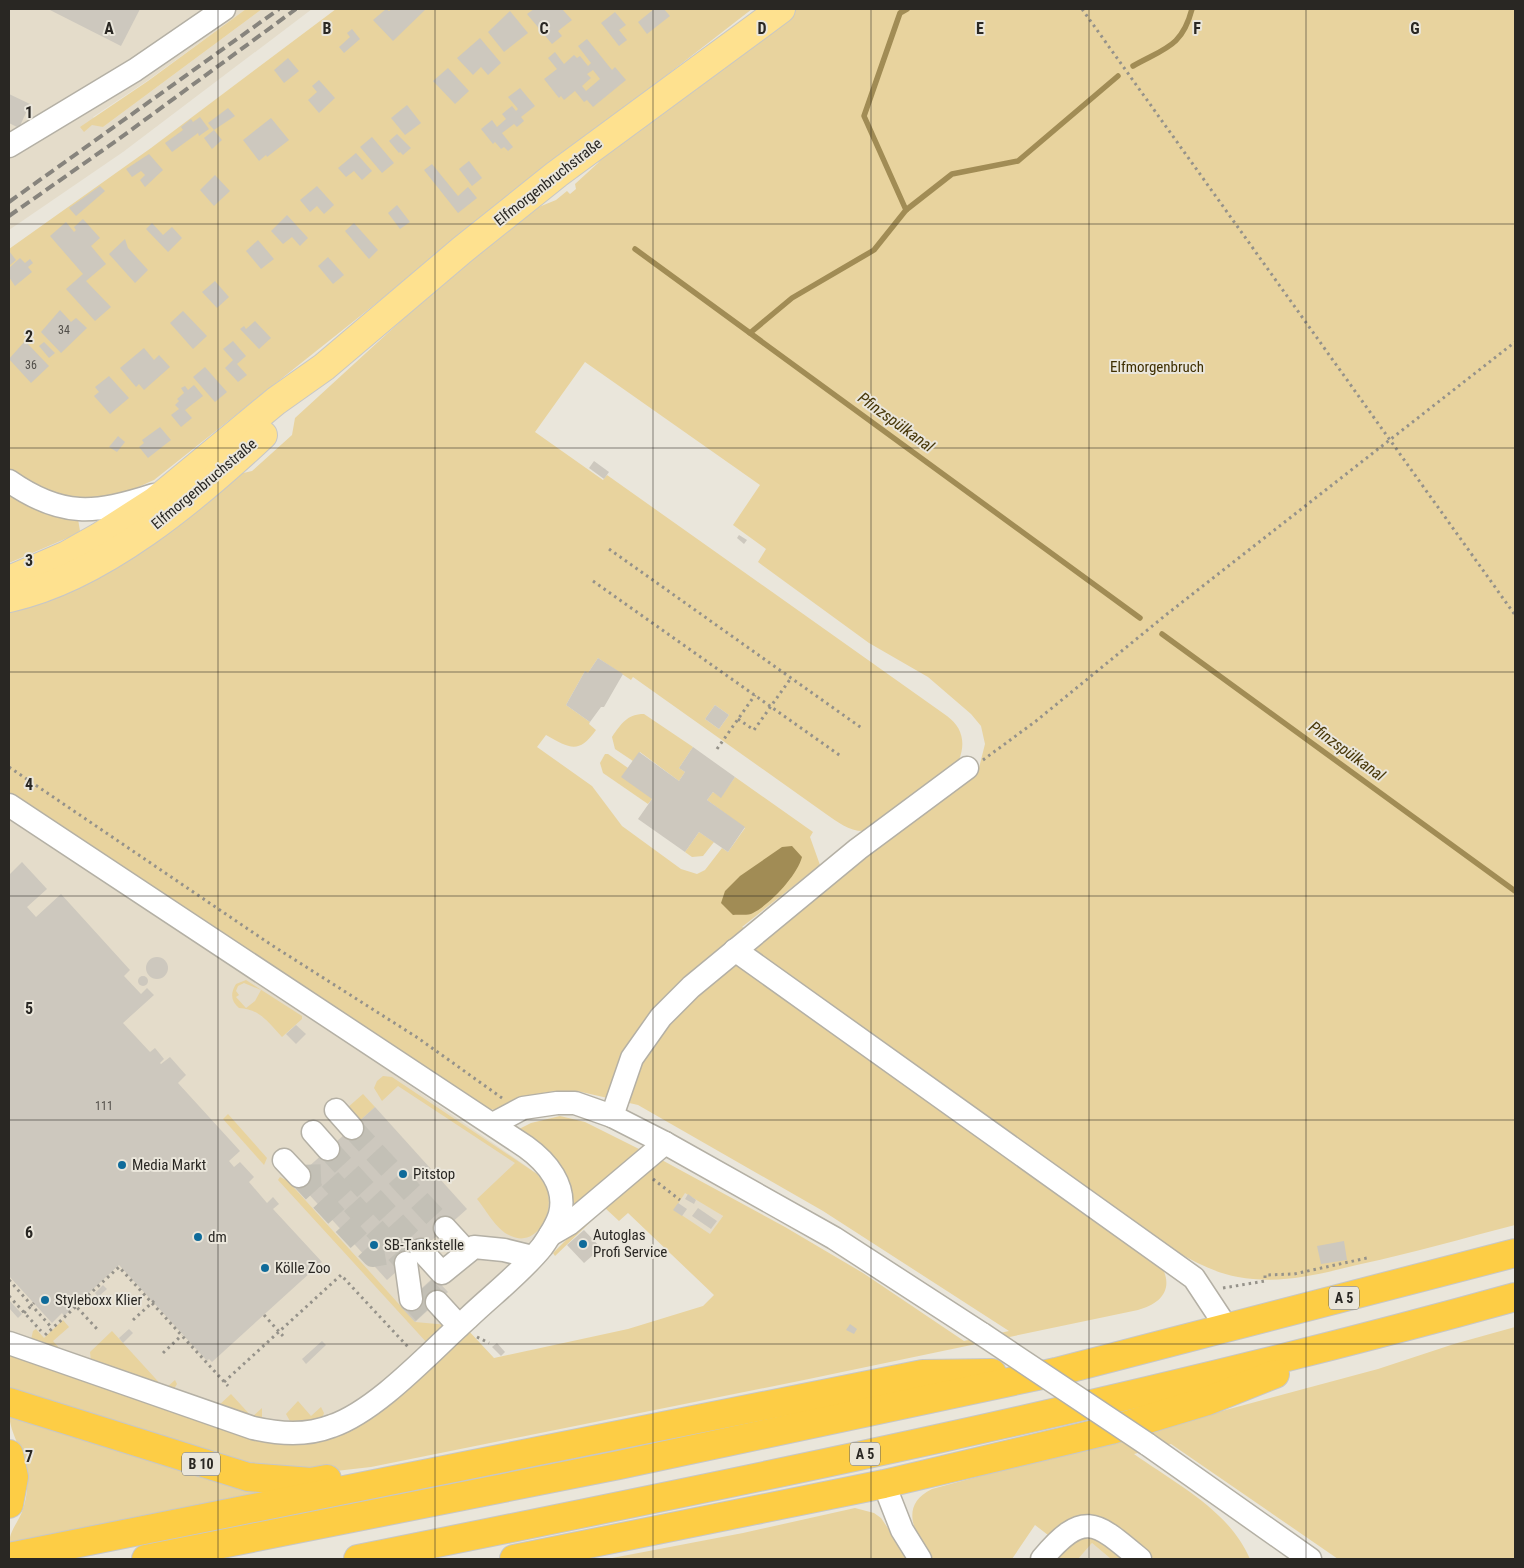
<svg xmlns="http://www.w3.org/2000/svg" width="1524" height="1568" viewBox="0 0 1524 1568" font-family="'Roboto Condensed',sans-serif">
<rect width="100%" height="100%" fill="#eae6db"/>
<g fill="#e4dcca">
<path d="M9,9h237l-99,72 -54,36 10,10 159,-118h50l-189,143 -114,78z"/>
<path d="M9,815l199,131 311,215 18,13 6,7 4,9 2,19 -5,15 -19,28 -163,152 -35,17 -58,3 -260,-89z"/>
<path d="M685,1192l38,24 -13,19 -37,-25z"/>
<path d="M1092,1543l19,16h-33z"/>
</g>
<g fill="#e8d39e" fill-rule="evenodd">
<path d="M246,9h16l-159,118 -11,-2 -8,7 -4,-5 68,-46z"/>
<path d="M336,9h416l-227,176 -371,295c-14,6 -28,13 -43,17 -34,9 -75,-7 -102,-27v-221l142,-101z"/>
<path d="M792,9h723v1216c-51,13 -102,28 -154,39 -41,10 -81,21 -123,13 -23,-4 -43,-15 -63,-26l-13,16c12,23 -2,37 -24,43l-334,70 -433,87 -53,6 -40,-1 -269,-78v-41l283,90 175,-114 27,29 134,-29 75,-23 11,-11 -86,-82 -9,8 -14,-13 -50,48 -2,-3 40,-40 67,-54 125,68 78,46 101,68 45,-10 -186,-120 -185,-106 -61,-14h-22l-18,3 -38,16 -13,-1 -477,-315v-182l87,-34 143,-104 13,-3 40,-36 3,-17 167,-153 67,-54 27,-11 11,-9 3,3 6,-5 -1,-5 23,-21 15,-20zM585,362l175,123 -27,40 33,24 -8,13 111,81 59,34 43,37 10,12 4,18 -6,24 -11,11 -96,73 -104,84 -26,-9 78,-62 -10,-28 3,-5 -78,-55 -14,20 -8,-5 -6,8 38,28 -17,24 -6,-4 -17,22 -8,4 -16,-5 -59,-43 -30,-40 -55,-39 9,-12c24,13 32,20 50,-5l-7,-6 1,-2 -24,-17 19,-34 3,2 10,-15 33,22 2,-3 193,137c12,8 24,18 39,17l94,-71c7,-18 3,-33 -12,-44l-340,-241 -4,5 -68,-48zM715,705l14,10 -10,14 -14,-10zM685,1193l38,23 -13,18 -36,-24z"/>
<path d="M9,492l69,27 2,12 -8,5 -63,27z"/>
<path d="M644,714l49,33 -14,21 6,4 -6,9 -39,-29 -7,9 -18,-12 -3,-12c9,-13 15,-23 32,-23z"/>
<path d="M605,754h3l20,14 24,31 -4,5 -45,-31 -3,-10z"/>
<path d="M699,832l15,10 -11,14 -11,1 -7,-5z"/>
<path d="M246,980l56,36v3l-20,18c-13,-14 -22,-28 -43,-29 -8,-7 -9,-14 -3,-24zM244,983l17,7 -6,11 -9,7 -10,-11 3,-2 -3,-4 2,-5z"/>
<path d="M383,1076l9,1 145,97c4,5 8,10 10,16 8,22 -10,58 -36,46 -15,-6 -24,-25 -34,-37l38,-36 -117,-77 -16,15 -8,-13 3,-7z"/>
<path d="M363,1094l12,13 -20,18 -8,-17z"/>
<path d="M228,1114l39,44 -3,7 -41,-46z"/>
<path d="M560,1116l25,6 54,27 -63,57 -2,-2c-6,-40 -26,-52 -57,-74l14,-7z"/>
<path d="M280,1177l8,4 127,141 33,3 -20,19 -150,-164z"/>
<path d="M63,1320l6,7 -16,14 7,8 -29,-9 2,-9 3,-2 8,9z"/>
<path d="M1515,1327v232h-177l-167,-115 -37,10c42,30 95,56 116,105h-96l-35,-29 -40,-12 -17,5 -14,12 -13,-10 -23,34h-79c-17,-22 -36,-53 -1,-70l446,-120 76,-25z"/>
<path d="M112,1331l53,58 10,-9 2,4 -3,5 -8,1 -71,-25 -4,-3 -1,-10z"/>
<path d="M231,1394l21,23 10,-9v9l-3,3 -41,-14z"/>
<path d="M298,1401l13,15 10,-9 3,6 -3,8 -30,2 -5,-9z"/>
<path d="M9,1412l261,79 -261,56c0,-16 7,-21 13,-35 4,-11 6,-23 5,-34 0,-24 -18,-43 -18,-66z"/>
<path d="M855,1508l19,5 7,5 28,41h-302l136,-26z"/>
<path d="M1089,1538l8,1 31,20h-17l-19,-16 -14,16h-25c10,-12 20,-19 36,-21z"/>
</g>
<path fill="#a18c55" d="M792,846l10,11c-5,19 -32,47 -49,56 -5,3 -14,1 -20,2l-12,-12 4,-12 15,-15 42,-29z"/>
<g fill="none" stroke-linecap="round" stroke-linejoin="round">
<g stroke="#a18c55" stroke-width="5.5">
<path d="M1133,66c32,-18 49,-19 59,-57"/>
<path d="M906,210l-42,-94 36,-103 7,-4"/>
<path d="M635,249l505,369"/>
<path d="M750,333l42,-35 82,-48 32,-40 46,-36 66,-13 100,-85"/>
<path d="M1162,634l353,257"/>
</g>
</g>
<g fill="#cdc8be" fill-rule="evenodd">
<path d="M48,9h92l-19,37z"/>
<path d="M386,9l3,2 3,-2h34l-33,32 -20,-21z"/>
<path d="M534,9h28l10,11 -14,11 4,5 -10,8 -25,-30z"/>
<path d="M654,9h10l6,7 -23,18 -9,-12z"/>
<path d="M510,11l18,22 -24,19 -16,-20z"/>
<path d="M615,12l11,13 -7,5 8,10 -8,6 -18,-23z"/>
<path d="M352,29l8,10 -16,14 -5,-6 11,-10 -3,-4z"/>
<path d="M480,38l21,25 -13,12 -7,-8 -8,8 -16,-17z"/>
<path d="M587,39l25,31 3,-3 11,13 -33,27 -6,-7 -3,2 -9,-11 -11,9 -3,-4 -2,2 -15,-19 13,-10 -9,-11 7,-6 9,12 10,-9 3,3 3,-2 8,10 3,-3 -13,-17zM593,70l7,9 -14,12 -4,-5 9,-8 -4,-4z"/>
<path d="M288,58l11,13 -15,12 -10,-13z"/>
<path d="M448,68l21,23 -14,13 -22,-23z"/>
<path d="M319,80l16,18 -16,15 -11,-13 9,-8 -5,-6z"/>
<path d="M520,88l15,18 -14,11 3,4 -7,6 -3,-3 -12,9 11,14 -5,4 -4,-4 -3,2 -6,-7 -2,2 -12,-15 11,-9 5,7 9,-8 -4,-5 10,-8 4,5 2,-2 -10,-12z"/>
<path d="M9,94l21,10 -11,24 -10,-5z"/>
<path d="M407,105l14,18 -16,12 -14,-17z"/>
<path d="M228,108l7,8 -21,14 -6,-7z"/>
<path d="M200,117l9,12 -10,7 -1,-3 -26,19 -7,-9 18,-13 -2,-3 10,-8 2,3z"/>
<path d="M271,118l18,22 -22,17 -1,-2 -7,6 -16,-21z"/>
<path d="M214,130l8,10 -10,9 -8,-11z"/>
<path d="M397,134l14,14 -8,7 -3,-3 -1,1 -10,-12z"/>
<path d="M372,137l22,26 -12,10 -22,-26z"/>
<path d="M356,153l16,18 -10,9 -8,-9 -8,6 -8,-9z"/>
<path d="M149,154l14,16 -18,17 -5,-7 5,-5 -4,-4 -9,6 -6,-8z"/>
<path d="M469,161l13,17 -10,8 -13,-17z"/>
<path d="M432,164l26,32 10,-9 9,11 -19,15 -34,-43z"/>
<path d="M215,175l15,16 -16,15 -14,-16z"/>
<path d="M100,186l5,5 -29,25 -7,-8z"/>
<path d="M317,186l17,19 -10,9 -7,-8 -7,6 -10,-12z"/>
<path d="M397,205l13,17 -10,7 -12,-16z"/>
<path d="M287,215l21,23 -8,8 -8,-9 -9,7 -12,-13z"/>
<path d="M83,219l17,19 -9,8 15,18 -20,17 25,26 -16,14 -29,-32 17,-15 -33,-38 16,-14 8,10 2,-2 -2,-3z"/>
<path d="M152,223l11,12 9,-8 10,11 -14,14 -22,-23z"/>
<path d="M354,223l24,27 -9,9 -24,-28z"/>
<path d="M125,239l3,9 20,22 -13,13 -26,-29z"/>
<path d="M258,240l16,19 -13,10 -15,-18z"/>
<path d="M9,251l7,9 -7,6z"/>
<path d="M328,257l16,18 -11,9 -15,-18z"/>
<path d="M20,258l5,5 5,-4 3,4 -5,4 4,5 -17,14 -6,-9v-9z"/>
<path d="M215,281l14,16 -12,11 -15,-16z"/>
<path d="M60,310l11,12 5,-4 11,10 -26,25 -20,-21z"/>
<path d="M183,311l24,25 -14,13 -23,-26z"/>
<path d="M255,321l16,17 -12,11 -19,-20 4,-3 2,3z"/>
<path d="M25,341l24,25 -18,17 -22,-24z"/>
<path d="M233,341l13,15 -9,8 10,11 -9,7 -13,-14 8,-8 -10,-11z"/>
<path d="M44,342l11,11 -6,5 -10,-12z"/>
<path d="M144,348l10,12 5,-5 11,12 -26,23 -5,-6 -3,3 -16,-19z"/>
<path d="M205,367l22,25 -12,10 -22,-25z"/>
<path d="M109,376l20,22 -19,16 -16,-18 5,-4 -4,-5z"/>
<path d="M194,385l9,11 -18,14 7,8 -11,9 -10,-12 8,-6 -4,-4 4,-4 -2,-2 7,-6 -3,-5 4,-2 3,4z"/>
<path d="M160,427l11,13 -23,18 -9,-11 5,-4 -2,-3z"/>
<path d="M118,436l7,6 -8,10 -8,-5z"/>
<path d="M594,461l15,11 -5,7 -15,-11z"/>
<path d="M739,535l8,5 -3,4 -7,-6z"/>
<path d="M598,658l25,16 -19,33h-3l-11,15 -24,-17 19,-34 3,2z"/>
<path d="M715,705l14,10 -10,14 -14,-10z"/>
<path d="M693,747l42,30 -14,21 -8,-6 -6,8 38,27 -17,25 -29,-20 -14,20 -47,-33 14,-20 -31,-22 18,-25 40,29 6,-9 -6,-4z"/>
<path d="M22,862l25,27 -20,18 9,10 25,-23 69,76 -6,6 17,18 6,-6 7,7 -31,28 27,29 5,-4 9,11 -4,4 1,1 9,-7 16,18 -8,8 62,68 -11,10 5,6 6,-5 14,15 -5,5 18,21 6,-6 6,7 -6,5 49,53 -110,100 -3,-3 -2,2 -88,-96 -55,51 -2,-3 -10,10 -43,-47v-401z"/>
<circle cx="157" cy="968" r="11"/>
<circle cx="143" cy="981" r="5"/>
<path d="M296,1025l10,9 -10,10 -10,-10z"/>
<path d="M375,1107l92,102 -80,71 -92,-101z"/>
<path d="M688,1194l8,6 -2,4 -9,-5z"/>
<path d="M678,1203l9,6 -5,7 -9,-6z"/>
<path d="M698,1208l19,13 -6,8 -19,-13z"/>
<path d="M584,1230l17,18 -17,15 -17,-18z"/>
<path d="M1344,1241l3,19 -26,4 -4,-18z"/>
<path d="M434,1277l14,15 -33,30 -14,-15z"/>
<path d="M103,1285l4,4 -9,8 -3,-4z"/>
<path d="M9,1300l13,14 -4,4 -9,-10z"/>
<path d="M850,1324l7,5 -3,5 -8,-4z"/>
<path d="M129,1329l4,4 -10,10 -4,-5z"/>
<path d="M322,1341l4,4 -20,19 -4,-5z"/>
<path d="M497,1343l8,9 -4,4 -9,-9z"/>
</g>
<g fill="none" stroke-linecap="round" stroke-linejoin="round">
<g stroke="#c3c0b6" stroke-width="22" stroke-dasharray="22 11" stroke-linecap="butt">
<path d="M352,1128l93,100"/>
<path d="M328,1149l93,101"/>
<path d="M299,1176l27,-1 80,88"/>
<path d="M299,1176l74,80 23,-4"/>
<path d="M424,1287l13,15"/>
<path d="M411,1299l13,14"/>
</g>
<defs>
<g id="minor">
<path d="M9,146l126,-76 89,-61"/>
<path d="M9,481c53,37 86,33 145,14"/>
<path d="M9,805l517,342c21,15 41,39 34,67 -3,11 -11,23 -18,33 -21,26 -50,48 -74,71 -37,33 -90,92 -136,108 -26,10 -52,8 -79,2l-244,-85"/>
<path d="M735,950l459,328 33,50"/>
<path d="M336,1110l16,18"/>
<path d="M612,1116l20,-58 29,-41 30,-30 167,-138 109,-81"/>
<path d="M493,1124l30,-16 34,-5h18l37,13 53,27 169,95 148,96"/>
<path d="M313,1132l15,17"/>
<path d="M284,1160l15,16"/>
<path d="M445,1228l22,24"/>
<path d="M550,1235l19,-11 96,-81"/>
<path d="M421,1250l21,23 32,-26 30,3 28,7"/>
<path d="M406,1263l5,36"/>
<path d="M437,1302l22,24"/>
<path d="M1147,1444l163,115"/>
<path d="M884,1484l18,46 18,29"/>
<path d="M1042,1559c42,-50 54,-37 98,0"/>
</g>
<g id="major">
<path d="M9,580l58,-25 32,-18 56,-36 121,-100 48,-34 138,-117 95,-76 224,-165"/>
<path d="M9,598c92,-20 187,-100 254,-163"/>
</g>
<g id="highway">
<path d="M9,1402l239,75 63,5 16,-3"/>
<path d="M9,1454l5,23 -5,27"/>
<path d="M9,1557l914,-183 69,-1"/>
<path d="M146,1559l473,-94 437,-93 459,-119"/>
<path d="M358,1559c388,-78 776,-156 1157,-262"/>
<path d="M514,1559l370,-75 227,-54 96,-29 68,-27"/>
</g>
</defs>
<use href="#minor" stroke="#b4b0a5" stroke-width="25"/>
<use href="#major" stroke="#c7c7c6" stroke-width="30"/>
<use href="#highway" stroke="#c7c7c6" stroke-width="30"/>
<g stroke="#95928a" stroke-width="3" stroke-dasharray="2.5 4" stroke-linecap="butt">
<path d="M1082,9l433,606"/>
<path d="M609,549l254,180"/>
<path d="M593,581l249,176"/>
<path d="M738,719l16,11 37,-52"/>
<path d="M717,749l38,-54"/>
<path d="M983,760l53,-39 131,-107 348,-272"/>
<path d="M9,767l261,177 148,94 84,60"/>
<path d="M653,1179l27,21"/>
<path d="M9,1280l43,48"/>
<path d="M1223,1288l42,-7v-6l29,-1 73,-16"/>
<path d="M9,1296l32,35"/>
<path d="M73,1303l24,26"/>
<path d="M24,1313l10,-10"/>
<path d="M264,1315l19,21"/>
<path d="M133,1320l22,-20"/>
<path d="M45,1335l74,-68 109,119"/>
<path d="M477,1337l12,6"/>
<path d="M163,1353l19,-18"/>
<path d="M224,1382l117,-107 67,72"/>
</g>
<use href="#minor" stroke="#fff" stroke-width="22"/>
<use href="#major" stroke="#fee18f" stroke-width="28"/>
<use href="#highway" stroke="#fdcd45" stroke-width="28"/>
<g stroke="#87847d" stroke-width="4" stroke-dasharray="10 5" stroke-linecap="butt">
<path d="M9,202l270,-193"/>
<path d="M9,216l107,-75 180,-132"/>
</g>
<defs>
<path id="minor-bridge" d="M982,1334l165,110"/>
</defs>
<use href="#minor-bridge" stroke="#b4b0a5" stroke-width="25" stroke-linecap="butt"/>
<use href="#minor-bridge" stroke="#fff" stroke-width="22"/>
</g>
<path fill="none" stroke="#292723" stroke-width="1" stroke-opacity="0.55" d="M218,9v1550M435,9v1550M653,9v1550M871,9v1550M1089,9v1550M1306,9v1550M9,224h1506M9,448h1506M9,672h1506M9,896h1506M9,1120h1506M9,1344h1506"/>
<g fill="#0f6b9a" stroke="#eae6db" stroke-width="2">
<circle cx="122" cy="1165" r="5"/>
<circle cx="403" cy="1174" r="5"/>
<circle cx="198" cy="1237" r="5"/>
<circle cx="583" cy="1244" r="5"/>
<circle cx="374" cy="1245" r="5"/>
<circle cx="265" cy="1268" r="5"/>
<circle cx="45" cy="1300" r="5"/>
</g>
<g text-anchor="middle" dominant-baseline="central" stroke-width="4" stroke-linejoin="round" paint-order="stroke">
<g font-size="12" fill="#524f4a">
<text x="64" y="330">34</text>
<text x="31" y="365">36</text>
<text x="104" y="1106">111</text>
</g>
<g fill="#eae6db" stroke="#63605a" stroke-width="1">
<rect x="1329" y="1286.5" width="30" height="23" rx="4"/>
<rect x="850" y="1442.5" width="30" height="23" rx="4"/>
<rect x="182" y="1452.5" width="38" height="23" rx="4"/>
</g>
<g font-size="14" font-weight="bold" fill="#292723">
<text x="1344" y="1298">A 5</text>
<text x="865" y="1454">A 5</text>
<text x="201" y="1464">B 10</text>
</g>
<g font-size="15" fill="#292723" stroke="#eae6db">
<text transform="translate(548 182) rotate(-38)">Elfmorgenbruchstraße</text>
<text transform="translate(204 484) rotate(-40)">Elfmorgenbruchstraße</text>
</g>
<g font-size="15" fill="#3f2f00" stroke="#eae6db">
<text x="1157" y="367">Elfmorgenbruch</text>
</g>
<g font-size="15" fill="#292723" stroke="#eae6db" text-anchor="start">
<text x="132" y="1165">Media Markt</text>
<text x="413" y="1174">Pitstop</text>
<text x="593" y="1235">Autoglas<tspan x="593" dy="17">Profi Service</tspan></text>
<text x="208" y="1237">dm</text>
<text x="384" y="1245">SB-Tankstelle</text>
<text x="275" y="1268">Kölle Zoo</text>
<text x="55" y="1300">Styleboxx Klier</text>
</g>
<g font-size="16" font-style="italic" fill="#473708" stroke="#eae6db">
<text transform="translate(896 422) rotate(36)">Pfinzspülkanal</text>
<text transform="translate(1347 751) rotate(36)">Pfinzspülkanal</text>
</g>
</g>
<g font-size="16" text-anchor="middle" font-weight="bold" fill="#292723" stroke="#eae6db" stroke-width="4" stroke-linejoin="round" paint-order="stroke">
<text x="109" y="34">A</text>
<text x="327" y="34">B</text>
<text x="544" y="34">C</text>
<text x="762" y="34">D</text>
<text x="980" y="34">E</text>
<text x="1197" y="34">F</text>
<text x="1415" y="34">G</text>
<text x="29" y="118">1</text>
<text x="29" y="342">2</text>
<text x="29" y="566">3</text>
<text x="29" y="790">4</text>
<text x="29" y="1014">5</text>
<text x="29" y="1238">6</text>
<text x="29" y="1462">7</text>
</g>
<rect width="1524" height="1568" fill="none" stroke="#292723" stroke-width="20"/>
</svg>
